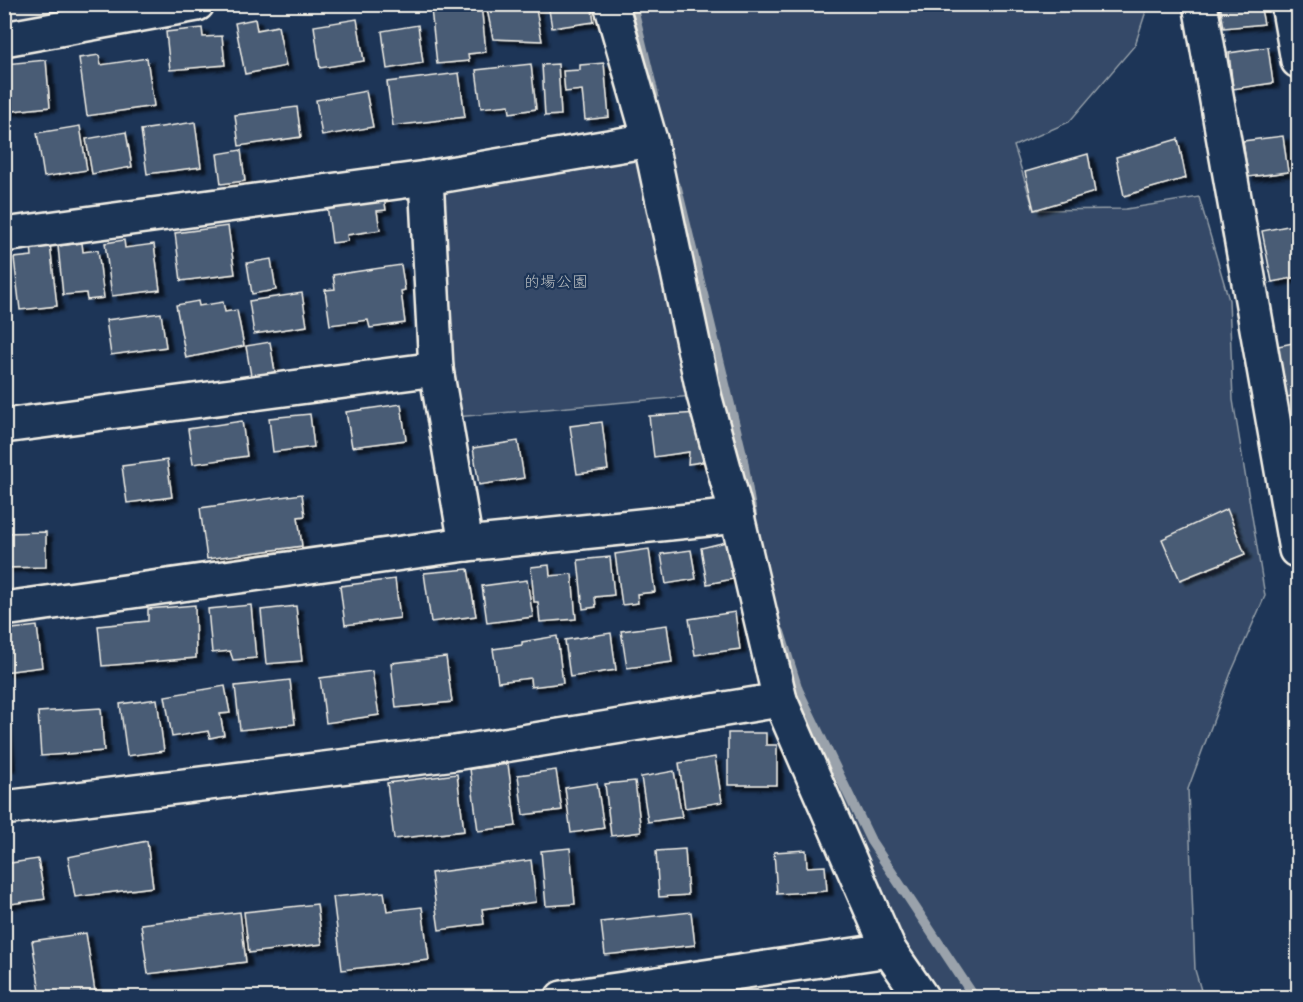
<svg xmlns="http://www.w3.org/2000/svg" width="1303" height="1002" viewBox="0 0 1303 1002" font-family="Mali,'Klee One',sans-serif">
<defs>
<filter id="shadow"><feDropShadow dx="6" dy="4" stdDeviation="1.5" flood-color="#0009"/></filter>
</defs>
<rect width="100%" height="100%" fill="#1d3557"/>
<filter id="ink" filterUnits="userSpaceOnUse"><feTurbulence type="fractalNoise" baseFrequency=".0167" numOctaves="2"/><feDisplacementMap in="SourceGraphic" scale="12" xChannelSelector="R" yChannelSelector="G"/><feConvolveMatrix kernelMatrix="1 2 1 2 8 2 1 2 1" color-interpolation-filters="sRGB"/></filter>
<g filter="url(#ink)">
<path fill="#2a4060" d="M5,5h186l-186,34z"/>
<path fill="#354a67" stroke="#949ea8" stroke-width="1.5" d="M612,5h536l-13,40 -66,77 -55,24 20,64 92,-1 73,-12 30,103 4,100 32,196 -34,77 -43,116 7,181 8,27h-281l-142,-297 -76,-305 -260,23 -18,-240 224,-38z"/>
<g fill="none" stroke-linecap="round" stroke-linejoin="round">
<g stroke="#9aa2ab" stroke-width="10">
<path d="M632,4l22,91"/>
<path d="M677,188l65,266 10,61"/>
<path d="M780,632l18,58 73,151 104,157"/>
</g>
</g>
<g fill="#485b74" stroke="#f4f1e8" stroke-width="1.5" filter="url(#shadow)">
<path d="M481,4l5,48 -18,2 1,7 -32,3 -6,-55z"/>
<path d="M486,4h49l7,37 -49,-2z"/>
<path d="M548,4h43l3,18 -42,6z"/>
<path d="M1220,4h40l4,20 -40,4z"/>
<path d="M255,19l2,11 21,-4 8,40 -41,8 -10,-51z"/>
<path d="M357,19l7,42 -44,7 -6,-42z"/>
<path d="M418,25l5,38 -36,6 -5,-38z"/>
<path d="M202,28l1,9 19,-1 3,29 -55,5 -4,-38z"/>
<path d="M1268,47l5,36 -40,6 -4,-36z"/>
<path d="M99,55l2,10 46,-7 7,48 -67,10 -8,-58z"/>
<path d="M4,57l1,7 41,-4 4,47 -46,5z"/>
<path d="M604,63l5,54 -24,3 -3,-30 -17,2 -2,-21 17,-1v-5z"/>
<path d="M531,64l5,45 -26,4 -1,-8 -28,3 -5,-38z"/>
<path d="M558,64l3,51 -16,1 -3,-51z"/>
<path d="M459,73l6,44 -72,9 -6,-44z"/>
<path d="M366,91l7,36 -51,9 -6,-36z"/>
<path d="M297,107l4,30 -62,9 -4,-31z"/>
<path d="M195,122l6,45 -54,7 -6,-44z"/>
<path d="M80,126l7,44 -43,7 -7,-44z"/>
<path d="M126,132l6,35 -40,7 -6,-35z"/>
<path d="M1283,136l5,36 -40,5 -5,-36z"/>
<path d="M1178,139l8,39 -62,18 -8,-39z"/>
<path d="M241,150l4,31 -24,3 -4,-30z"/>
<path d="M1088,154l7,38 -61,18 -9,-38z"/>
<path d="M384,197l2,13 -9,1 3,19 -33,5 1,6 -16,2 -5,-38z"/>
<path d="M1298,224v53l-26,5 -10,-51z"/>
<path d="M228,226l7,48 -54,7 -6,-48z"/>
<path d="M124,240l1,8 29,-4 6,46 -48,6 -7,-53z"/>
<path d="M82,243l1,9 15,-2 6,48 -17,2 -1,-7 -23,2 -5,-49z"/>
<path d="M50,244l7,62 -37,4 -6,-52 18,-2 -1,-11z"/>
<path d="M271,259l5,31 -24,4 -5,-31z"/>
<path d="M401,265l4,25 -4,1 4,32 -35,5 -2,-8 -38,5 -5,-35 10,-1 -2,-14z"/>
<path d="M302,293l5,33 -53,8 -5,-33z"/>
<path d="M198,301l1,5 24,-4 2,10 12,-2 7,36 -58,12 -10,-53z"/>
<path d="M161,313l5,34 -55,8 -5,-35z"/>
<path d="M270,342l5,30 -24,4 -5,-30z"/>
<path d="M1298,342v53l-11,2 -9,-51z"/>
<path d="M401,404l5,36 -54,7 -6,-35z"/>
<path d="M699,413l9,48 -20,3 1,-12 -35,5 -5,-41z"/>
<path d="M310,414l4,33 -41,5 -4,-34z"/>
<path d="M242,421l5,35 -54,8 -5,-35z"/>
<path d="M602,422l6,48 -31,4 -7,-48z"/>
<path d="M518,441l6,37 -45,7 -6,-37z"/>
<path d="M167,460l5,37 -45,6 -5,-37z"/>
<path d="M302,494l3,22 -7,1 4,29 -95,13 -7,-51z"/>
<path d="M1227,509l18,45 -65,26 -18,-41z"/>
<path d="M46,532v35l-42,1v-35z"/>
<path d="M726,542l7,37 -26,5 -6,-36z"/>
<path d="M649,549l6,43 -18,2 1,9 -16,2 -7,-51z"/>
<path d="M691,550l5,29 -30,5 -5,-30z"/>
<path d="M610,557l4,38 -19,2 1,10 -13,2 -5,-49z"/>
<path d="M549,565l1,11 22,-2 4,45 -36,3 -2,-20h-4l-3,-35z"/>
<path d="M468,569l8,47 -45,6 -7,-49z"/>
<path d="M395,579l5,39 -55,7 -5,-39z"/>
<path d="M527,580l6,37 -46,6 -5,-37z"/>
<path d="M195,605l1,53 -94,8 -4,-40 50,-5v-12z"/>
<path d="M251,605l5,53 -23,2 -3,-9 -18,2 -4,-44z"/>
<path d="M296,606l6,55 -36,3 -5,-54z"/>
<path d="M735,612l5,37 -45,6 -6,-36z"/>
<path d="M667,625l5,37 -45,6 -6,-37z"/>
<path d="M37,626l5,41 -38,5v-42z"/>
<path d="M611,633l5,37 -46,7 -5,-37z"/>
<path d="M557,636l6,47 -32,4 -1,-9 -32,4 -5,-33 29,-4v-3z"/>
<path d="M446,657l6,45 -56,6 -5,-45z"/>
<path d="M372,671l7,44 -53,8 -6,-45z"/>
<path d="M290,680l5,44 -55,6 -5,-44z"/>
<path d="M225,686l5,27 -10,1 4,21 -14,3 -2,-7 -36,6 -7,-41z"/>
<path d="M157,699l7,52 -37,5 -7,-52z"/>
<path d="M101,708l3,43 -63,5 -3,-44z"/>
<path d="M4,713l6,54h-6z"/>
<path d="M728,733h38v12h11v40h-49z"/>
<path d="M715,757l7,45 -37,6 -6,-45z"/>
<path d="M508,764l8,62 -38,5 -8,-62z"/>
<path d="M556,770l6,40 -39,5 -5,-40z"/>
<path d="M674,771l8,46 -34,5 -7,-45z"/>
<path d="M457,774l7,57 -70,8 -7,-56z"/>
<path d="M635,781l6,51 -30,4 -6,-52z"/>
<path d="M597,783l7,45 -33,5 -6,-45z"/>
<path d="M147,841l6,46 -78,10 -7,-40z"/>
<path d="M570,848l5,56 -29,2 -5,-55z"/>
<path d="M685,849l3,46 -29,2 -3,-46z"/>
<path d="M806,850l1,17 18,-1 2,25 -50,3 -3,-42z"/>
<path d="M38,859l7,40 -41,6v-41z"/>
<path d="M531,860l5,42 -54,7 2,15 -45,6 -8,-57z"/>
<path d="M384,892l3,19 35,-4 7,53 -87,10 -9,-73z"/>
<path d="M317,904l5,40 -73,9 -5,-41z"/>
<path d="M240,912l6,50 -98,12 -7,-50z"/>
<path d="M691,912l4,33 -90,10 -4,-33z"/>
<path d="M86,933l10,65h-55l-9,-57z"/>
</g>
<g fill="none" stroke-linecap="round" stroke-linejoin="round">
<defs>
<g id="minor">
<path d="M611,4l39,136 54,255 33,121 43,184 109,250 33,48"/>
<path d="M1200,4l96,546"/>
<path d="M1288,4l10,57"/>
<path d="M4,39l193,-35"/>
<path d="M426,178l10,191 30,175"/>
<path d="M4,235l422,-57 224,-38"/>
<path d="M4,426l432,-57"/>
<path d="M4,609l462,-65 271,-28"/>
<path d="M4,808l451,-55 325,-53"/>
<path d="M562,998l327,-48"/>
</g>
</defs>
<use href="#minor" stroke="#f4f1e8" stroke-width="38"/>
<use href="#minor" stroke="#1d3557" stroke-width="33"/>
</g>
</g>
<g text-anchor="middle" dominant-baseline="central" stroke-width="4.5" stroke-linejoin="round" paint-order="stroke">
<g font-size="16" fill="#bbbfc1" stroke="#1d3557">
<text x="556" y="280">的場公園</text>
</g>
</g>
<rect width="1303" height="1002" fill="none" stroke="#1d3557" stroke-width="24"/>
<rect x="12" y="12" width="1279" height="978" fill="none" stroke="#f4f1e8" stroke-width="2" filter="url(#ink)"/>
</svg>
